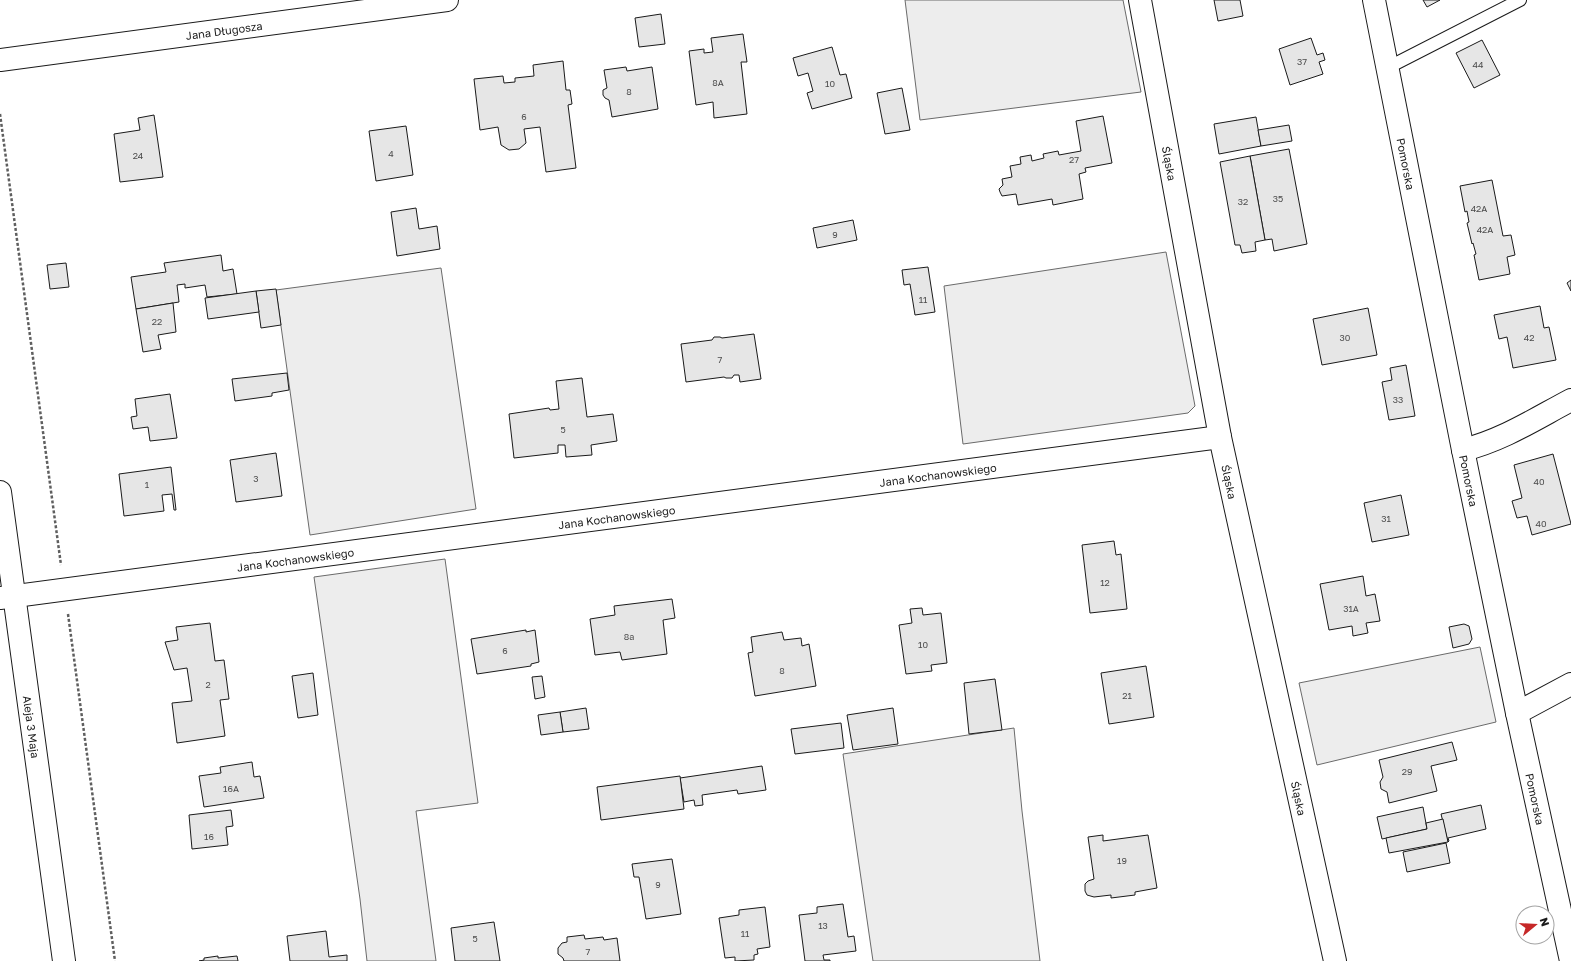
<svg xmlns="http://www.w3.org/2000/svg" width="1571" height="961" viewBox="0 0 1571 961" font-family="'Golos Text',sans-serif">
<rect width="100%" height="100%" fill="#fff"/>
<g fill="#ededed" stroke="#6a6a6a">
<path d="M905,0h218l18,92 -221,28z"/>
<path d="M1166,252l29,154 -7,7 -225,31 -19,-158z"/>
<path d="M441,268l35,241 -166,26 -34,-245z"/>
<path d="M445,559l33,244 -62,8 20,150h-69l-7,-62 -46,-322z"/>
<path d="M1480,647l16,75 -179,43 -18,-82z"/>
<path d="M1014,728l8,83 18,150h-167l-30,-207z"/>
</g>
<g fill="#e6e6e6" stroke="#1a1a1a">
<path d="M1214,0h26l3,16 -25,5z"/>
<path d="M1423,0h17l-13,7z"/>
<path d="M661,14l4,30 -26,3 -4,-29z"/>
<path d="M743,34l4,28h-6l6,52 -33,4 -1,-16 -17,3 -7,-54 15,-2v4l9,-1 -2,-14z"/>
<path d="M1311,38l6,17 6,-2 2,7 -6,2 4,12 -33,11 -11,-36z"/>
<path d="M1482,40l18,35 -26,13 -18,-35z"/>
<path d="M832,47l8,28 6,-1 6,24 -40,11 -5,-16 6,-2 -5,-18 -10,3 -5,-18z"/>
<path d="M563,61l3,29h4l2,14 -4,1 8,63 -30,4 -6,-45 -16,2 2,14 -7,6 -10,1 -8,-5 -3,-18 -18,3 -6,-51 29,-3 1,7 11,-1v-4l19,-2 -1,-11z"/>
<path d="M626,67l1,4 25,-4 6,42 -46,8 -3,-17 -4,-2 -2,-3v-5l4,-2 -3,-18z"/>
<path d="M902,88l8,42 -25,4 -8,-41z"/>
<path d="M154,115l9,62 -43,5 -6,-48 26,-4 -2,-12z"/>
<path d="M1103,116l9,47 -27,5 1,4 -7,2 4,25 -30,6 -1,-6 -34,6 -2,-11 -14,2 -2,-4 -1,-3 4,-4 -1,-6 10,-2 -2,-11 11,-2 -1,-7 11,-2 1,6 12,-3 -1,-4 15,-3 1,4 22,-4 -5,-30z"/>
<path d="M1256,117l5,29 -42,8 -5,-30z"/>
<path d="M1289,125l3,16 -31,5 -3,-16z"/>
<path d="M406,126l7,49 -37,6 -7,-50z"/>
<path d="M1289,149l18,95 -33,7 -2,-12 -7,1 -15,-84z"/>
<path d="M1250,156l15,84 -10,2 1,9 -14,2 -2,-8h-5l-15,-83z"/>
<path d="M1492,180l11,56 8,-1 4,20 -8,2 3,17 -31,6 -5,-25 2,-1 -3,-11 -1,1 -5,-21 2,-1 -2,-11 -2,1 -5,-26z"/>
<path d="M416,208l3,21 18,-3 3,23 -43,7 -6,-44z"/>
<path d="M853,220l4,20 -40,8 -4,-20z"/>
<path d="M221,255l2,16 10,-2 4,25 -30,3 -2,-12 -20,3v-4l-8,1 2,17 -43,7 -5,-32 35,-5 -2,-9z"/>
<path d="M66,263l3,24 -19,2 -3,-24z"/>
<path d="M928,267l7,45 -20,3 -5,-31 -6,1 -2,-15z"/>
<path d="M1571,280v11l-4,-8z"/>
<path d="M276,289l5,36 -20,3 -5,-37z"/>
<path d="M256,291l3,21 -51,7 -3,-21z"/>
<path d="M173,303l3,29 -18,3 3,14 -18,3 -7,-43z"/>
<path d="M1540,306l4,22 5,-1 7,33 -43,8 -6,-31 -8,2 -5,-24z"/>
<path d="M1368,308l9,47 -55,10 -9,-46z"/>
<path d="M754,334l7,45 -21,3 -1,-7h-5l-2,3h-6l-2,-1 -38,5 -5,-38 31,-4 2,-3h6l2,1z"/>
<path d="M1406,365l9,51 -26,4 -7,-38 10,-2 -2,-12z"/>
<path d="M287,373l2,17 -17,3v3l-37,5 -3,-22z"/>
<path d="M582,378l5,39 26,-3 4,27 -26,4 1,10 -26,2 -1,-12h-7v8l-44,5 -5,-44 40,-6 1,2 9,-1 -3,-28z"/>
<path d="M170,394l7,44 -27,3 -2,-14 -15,2 -2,-12 6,-1 -2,-17z"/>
<path d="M276,453l6,43 -46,6 -6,-42z"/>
<path d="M1553,454l18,70 -39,11 -5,-19 -10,2 -5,-17 10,-3 -8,-33z"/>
<path d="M171,467l5,43h-2l-2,-16 -10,1 2,16 -40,5 -5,-42z"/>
<path d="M1401,495l8,40 -37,7 -8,-39z"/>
<path d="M1114,541l2,14 5,-1 6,55 -37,4 -8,-68z"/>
<path d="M1363,576l3,20 9,-2 5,27 -14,2 2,10 -15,3 -1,-10 -23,4 -9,-46z"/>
<path d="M672,599l3,19 -12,2 4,34 -45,6 -2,-8 -25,3 -5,-36 25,-4 -1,-9z"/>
<path d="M922,608l1,7 18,-2 6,50 -16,2 1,6 -26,3 -7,-49 13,-2 -2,-14z"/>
<path d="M210,623l5,38 9,-1 5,39 -9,1 5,36 -48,7 -5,-40 20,-2 -5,-33 -13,2 -9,-28 13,-2 -2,-13z"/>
<path d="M1464,624l5,2 3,13 -3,5 -16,4 -4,-21z"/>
<path d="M526,630v2l9,-2 4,32 -8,2v2l-54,8 -6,-35z"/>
<path d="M782,632l2,8 17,-2 1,8 7,-2 7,42 -61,10 -7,-43 5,-1 -2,-15z"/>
<path d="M1146,666l8,51 -45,7 -8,-51z"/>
<path d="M313,673l5,42 -20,3 -6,-42z"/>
<path d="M542,676l3,21 -10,2 -3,-22z"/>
<path d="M995,679l7,51 -33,4 -5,-51z"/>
<path d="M586,708l3,21 -26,3 -3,-20z"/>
<path d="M893,708l5,36 -45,6 -6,-35z"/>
<path d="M560,712l3,20 -22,3 -3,-20z"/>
<path d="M841,723l3,25 -49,6 -4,-25z"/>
<path d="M1452,742l5,18 -26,6 6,25 -48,12 -2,-11 -6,-3 -1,-7 3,-5 -4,-17z"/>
<path d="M252,762l2,15 6,-1 4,22 -60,9 -5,-31 22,-3 -1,-6z"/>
<path d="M762,766l4,24 -28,4 -1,-4 -35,5 1,10 -8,1 -1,-6 -10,2 -4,-24z"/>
<path d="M680,776l4,33 -83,11 -4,-33z"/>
<path d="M1481,805l5,24 -38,9 1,3 -1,1 -7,-28z"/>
<path d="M1423,807l4,22 -45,10 -5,-22z"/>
<path d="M231,810l2,16 -7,1 2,18 -36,4 -3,-34z"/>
<path d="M1443,819l5,23 -59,11 -3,-15 41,-9 -1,-6z"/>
<path d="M1103,835v6l45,-6 9,53 -22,4v3l-24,3v-3l-17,2 -7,-2 -2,-4v-7l3,-3 6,-2 -6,-42z"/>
<path d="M1446,843l4,20 -43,9 -4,-20z"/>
<path d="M672,859l9,55 -35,5 -7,-42h-5l-2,-13z"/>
<path d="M843,904l5,33 6,-1 2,15 -33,4 1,5h6v1h-25l-6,-46 18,-2v-6z"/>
<path d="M765,907l5,40 -13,2 1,5 -4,1v5l-19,1v-4l-10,1 -6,-40 20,-3v-5z"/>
<path d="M494,922l6,39h-45l-4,-33z"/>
<path d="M326,931l3,26 18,-2v6h-57l-3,-25z"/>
<path d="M584,935l1,4 18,-2 1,3 13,-2 3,23h-56l-1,-3 -5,-4v-6l4,-5 5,-1v-5z"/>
<path d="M218,956v2l19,-2 1,5h-39l5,-1v-2z"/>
</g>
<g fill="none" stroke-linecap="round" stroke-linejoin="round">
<defs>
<path id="service" d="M1387,68l133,-68"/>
<g id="minor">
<path id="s1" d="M1140,0l80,437 115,524"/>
<path id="s2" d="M1374,0l89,450 54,263 54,248"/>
<path id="s3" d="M0,60l447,-60"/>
<path d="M1463,450c40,-10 72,-31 108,-50"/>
<path id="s4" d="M0,492l64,469"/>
<path id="s5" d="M0,598l1220,-161"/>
<path d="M1517,713l54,-29"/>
</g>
</defs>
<use href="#service" stroke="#1a1a1a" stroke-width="14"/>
<use href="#minor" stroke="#1a1a1a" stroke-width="24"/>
<g stroke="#5f5f5f" stroke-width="2.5" stroke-dasharray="3 2" stroke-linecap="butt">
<path d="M0,114l61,451"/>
<path d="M68,614l47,347"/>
</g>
<use href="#service" stroke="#fff" stroke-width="12"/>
<use href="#minor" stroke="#fff" stroke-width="22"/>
</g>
<g text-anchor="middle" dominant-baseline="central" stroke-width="3" stroke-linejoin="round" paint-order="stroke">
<g font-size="9" fill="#4d4d4d">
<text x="1302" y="61">37</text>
<text x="1478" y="64">44</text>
<text x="718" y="82">8A</text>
<text x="830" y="83">10</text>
<text x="629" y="91">8</text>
<text x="524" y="116">6</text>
<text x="391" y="153">4</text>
<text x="138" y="155">24</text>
<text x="1074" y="159">27</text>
<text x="1278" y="198">35</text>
<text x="1243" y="201">32</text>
<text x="1479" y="208">42A</text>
<text x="1485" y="229">42A</text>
<text x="835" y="234">9</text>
<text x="923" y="299">11</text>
<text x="157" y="321">22</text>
<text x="1345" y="337">30</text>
<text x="1529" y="337">42</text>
<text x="720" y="359">7</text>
<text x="1398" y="399">33</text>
<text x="563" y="429">5</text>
<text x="256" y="478">3</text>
<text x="1539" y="481">40</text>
<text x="147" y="484">1</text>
<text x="1386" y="518">31</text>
<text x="1541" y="523">40</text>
<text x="1105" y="582">12</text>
<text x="1351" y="608">31A</text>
<text x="629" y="636">8a</text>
<text x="923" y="644">10</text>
<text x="505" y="650">6</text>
<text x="782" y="670">8</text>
<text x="208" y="684">2</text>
<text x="1127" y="695">21</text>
<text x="1407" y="771">29</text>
<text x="231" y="788">16A</text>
<text x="209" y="836">16</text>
<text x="1122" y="860">19</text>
<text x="658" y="884">9</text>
<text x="823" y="925">13</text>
<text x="745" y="933">11</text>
<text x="475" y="938">5</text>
<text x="588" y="951">7</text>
</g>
<g font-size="11" fill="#1a1a1a" stroke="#fff">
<text stroke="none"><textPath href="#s3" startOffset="226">Jana Długosza</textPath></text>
<text stroke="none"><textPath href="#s2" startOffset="167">Pomorska</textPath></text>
<text stroke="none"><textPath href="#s1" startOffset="166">Śląska</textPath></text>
<text stroke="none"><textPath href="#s5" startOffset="946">Jana Kochanowskiego</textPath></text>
<text stroke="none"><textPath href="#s2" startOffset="490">Pomorska</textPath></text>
<text stroke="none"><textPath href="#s1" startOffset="490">Śląska</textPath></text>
<text stroke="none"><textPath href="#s5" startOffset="622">Jana Kochanowskiego</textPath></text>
<text stroke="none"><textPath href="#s5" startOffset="298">Jana Kochanowskiego</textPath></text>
<text stroke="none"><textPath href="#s4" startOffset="237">Aleja 3 Maja</textPath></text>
<text stroke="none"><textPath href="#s2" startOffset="815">Pomorska</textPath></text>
<text stroke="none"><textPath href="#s1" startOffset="814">Śląska</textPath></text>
</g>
</g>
<g transform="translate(1535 925) rotate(72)"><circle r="19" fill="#ffffff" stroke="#a3a3a3"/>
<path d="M0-3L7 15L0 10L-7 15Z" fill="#c62828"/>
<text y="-6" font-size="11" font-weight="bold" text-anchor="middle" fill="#1a1a1a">N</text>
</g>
</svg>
